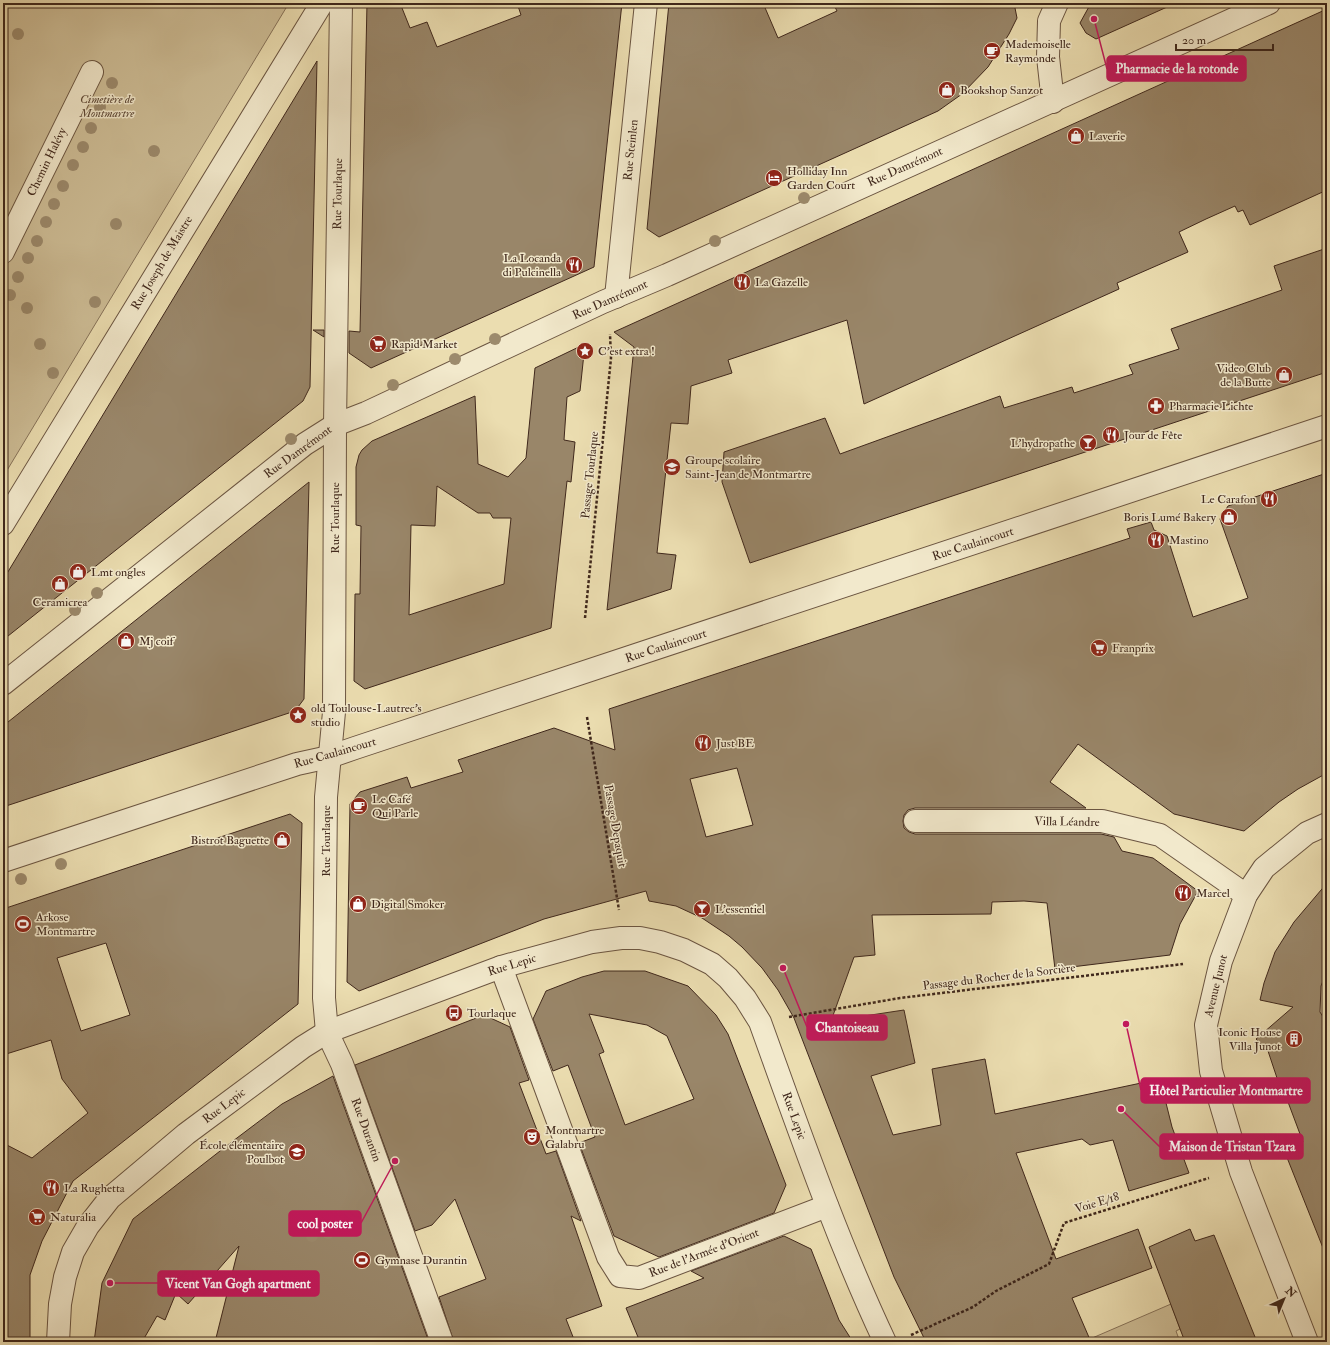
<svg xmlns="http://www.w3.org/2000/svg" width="1330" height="1345" viewBox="0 0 1330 1345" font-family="'IM FELL Double Pica',serif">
<rect width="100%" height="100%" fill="#ebddb0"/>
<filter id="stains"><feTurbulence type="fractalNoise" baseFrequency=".005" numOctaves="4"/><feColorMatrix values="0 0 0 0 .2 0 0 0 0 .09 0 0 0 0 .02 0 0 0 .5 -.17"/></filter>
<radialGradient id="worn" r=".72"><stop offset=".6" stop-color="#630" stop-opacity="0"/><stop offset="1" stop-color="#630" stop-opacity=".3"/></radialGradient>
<g fill="#cebe97" stroke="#87735a">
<path d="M3,3h286l-286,474z"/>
<path d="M1171,1304l9,25 -4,2 4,11h-97z"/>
</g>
<g fill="#998669" stroke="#40281c" fill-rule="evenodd">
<path d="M367,3h33l10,25 17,-6 10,25 84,-32 -4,-12h105l-28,264 -223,101 -22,-15v-22l11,1z"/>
<path d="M669,3h94l15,35 59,-27 -4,-8h181l3,15 -8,16 -21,33 -26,27 -24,17 -279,126 -12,-8z"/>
<path d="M1091,3h85l-80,36 -10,-6 -6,-10z"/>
<path d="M1327,9v181l-77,35 -7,-15 -5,2 -3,-6 -29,13 -27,13 9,20 -71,31 2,6 -255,115 -17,-84 -119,40 4,13 -41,13 -3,38 -17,-1 -14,130 19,2 -5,34 -64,21 27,-263 -20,-15z"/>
<path d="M317,61l-7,326 -7,14 -300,239v-60z"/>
<path d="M1327,248v124l-577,191 -28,-81 2,-30 101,-34 15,36 160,-58 4,12 68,-21 2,6 59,-19 -4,-9 50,-16 -8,-20 111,-39 -8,-24z"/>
<path d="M313,330h11v7z"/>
<path d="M585,344l-5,47 -13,6 -3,43 11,2 -4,40 -4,-1 -16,147 -186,61 -11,-8 1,-87h5l1,-68 -5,-1v-58l3,-12 3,-5 10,-9 103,-45 3,68 30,13 18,-19 9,-90zM437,486l41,27h12l3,5h18l-7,66 -95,31 2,-90 24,1z"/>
<path d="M1327,473v300l-29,16 -19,13 -35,29 -70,-17 -96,-70 -28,38 36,26h-171l-7,2 -4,5 -1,6 1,7 5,4 6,2h186l13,3 8,14 31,7 45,33 -18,33 -10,31 -115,14 -8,-66 -23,-2 -32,1 -1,12 -119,1 3,40 -21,2 -23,64 73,-11 11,53 -44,13 22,59 48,-10 -9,-56 53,-10 10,55 165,-35 12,48 17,46 -60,18 -16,-51 -23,5 -8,-6 -66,14 40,106 82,-30 14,39 -80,30 19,44h-165l-32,-65 -100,-259 -16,-28 -16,-22 -20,-21 -13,-11 -27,-18 -26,-12 -27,-5 -3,-10 -102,28 -185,72 -12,-9 3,-178 10,-12 47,-15 4,11 52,-16 -5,-12 96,-32 61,22 -6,-41 521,-171 -3,-9 24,-7 3,8 13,6 26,81 55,-19 -28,-79 8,-13zM737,768l16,57 -47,12 -16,-58z"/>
<path d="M309,482l-5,217 -9,12 -292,96v-81z"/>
<path d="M290,814l12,9 -4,181 -225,177 -31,60 -12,34v67h-27l2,-76h-2v-123l29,15 56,-45 -26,-34 -11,-39 -48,15v-146zM106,943l24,72 -49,16 -24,-73z"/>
<path d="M1327,883v88l-6,15 -1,26 7,11v230h-2l-41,-103 19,-8 -21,-56 -2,1 -12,-36 -12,-12 37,-32 -33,-7 4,-17 11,-31 19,-30z"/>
<path d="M604,971h41l43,15 28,29 12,19 58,151 -12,28 -115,44 -45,-21 -35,-93 16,-6 -27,-72 -15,6 -20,-52 13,-28 36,-14zM589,1014l58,11 20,11 27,63 -69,26 -26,-71 5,-2z"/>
<path d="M484,1015l26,12 19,53 -10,3 27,71 10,-3 25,70 -10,-5 31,90 -36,13 9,23h-121l-15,-45 47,-18 -31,-80 -23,26 -17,6 -60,-166z"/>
<path d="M333,1076l96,266h-214l24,-96 -51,58 -12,-11 -11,27 -8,-4 -15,26h-48l8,-59 31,-64 96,-75 53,-40z"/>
<path d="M1190,1229l5,12 19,-6 43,107h-72l-36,-95z"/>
<path d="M784,1236l27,13 28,71 14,22h-213l-14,-34 78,-30 -13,-7z"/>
</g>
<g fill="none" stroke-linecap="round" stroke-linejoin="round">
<defs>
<g id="minor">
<path d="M341,3l-6,422 -1,287 -8,85 -2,201 3,34 15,32 100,278"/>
<path d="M1053,102l-5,-45 1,-36 8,-18"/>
<path d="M3,252l89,-180"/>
<path d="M616,297l30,-294"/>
<path d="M3,524l319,-521"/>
<path d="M3,684l302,-240 30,-19 31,-12 237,-111 64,-27 602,-272"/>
<path d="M915,821h187l58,14 86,60"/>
<path d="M3,861l294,-97 32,-7 26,-9 972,-322"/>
<path d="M501,967l107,290 12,19 19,2 188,-72"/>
<path d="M58,1342l2,-38 5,-27 8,-25 15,-26 22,-28 76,-64 117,-87 24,-15 174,-65 91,-25 29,-4h19l20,4 24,8 28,14 16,14 17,20 15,24c39,108 76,216 125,320"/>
<path d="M1307,1342l-66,-170 -30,-101 -5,-46 15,-64 25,-66 18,-27 43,-35 20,-9"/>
</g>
</defs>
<use href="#minor" stroke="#6b5541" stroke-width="24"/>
<g stroke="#40281c" stroke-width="2.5" stroke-dasharray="3 2" stroke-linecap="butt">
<path d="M585,618l26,-260 -1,-24"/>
<path d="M587,717l32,193"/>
<path d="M789,1017l111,-19 283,-34"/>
<path d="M911,1335l62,-28 23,-16 53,-27 15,-41 145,-45"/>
</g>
<use href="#minor" stroke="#f2e9cc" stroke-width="22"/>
</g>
<g fill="#9c8a6c">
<circle cx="18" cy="34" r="6"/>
<circle cx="112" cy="83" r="6"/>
<circle cx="100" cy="107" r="6"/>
<circle cx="91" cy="128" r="6"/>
<circle cx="83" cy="147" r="6"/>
<circle cx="154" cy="151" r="6"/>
<circle cx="73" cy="165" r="6"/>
<circle cx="63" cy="186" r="6"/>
<circle cx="804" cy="198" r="6"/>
<circle cx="54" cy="204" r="6"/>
<circle cx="46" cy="222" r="6"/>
<circle cx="116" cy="224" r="6"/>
<circle cx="37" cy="241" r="6"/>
<circle cx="715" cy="241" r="6"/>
<circle cx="28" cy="258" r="6"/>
<circle cx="18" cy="277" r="6"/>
<circle cx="10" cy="295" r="6"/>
<circle cx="95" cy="302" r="6"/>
<circle cx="27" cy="308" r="6"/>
<circle cx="495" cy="339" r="6"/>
<circle cx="40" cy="344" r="6"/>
<circle cx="455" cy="359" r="6"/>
<circle cx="53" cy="373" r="6"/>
<circle cx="393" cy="385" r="6"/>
<circle cx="291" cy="439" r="6"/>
<circle cx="97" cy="593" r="6"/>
<circle cx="75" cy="610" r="6"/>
<circle cx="61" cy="864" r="6"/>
<circle cx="21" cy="879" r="6"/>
<circle cx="328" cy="1233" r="6"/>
<circle cx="312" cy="1236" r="6"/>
</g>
<defs>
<symbol id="cafe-disc" viewBox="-11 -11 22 22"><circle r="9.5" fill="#8f2418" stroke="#f2e9cc"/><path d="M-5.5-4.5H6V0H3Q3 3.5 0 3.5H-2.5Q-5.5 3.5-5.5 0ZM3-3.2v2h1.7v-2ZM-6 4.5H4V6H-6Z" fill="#fff"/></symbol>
<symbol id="shop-disc" viewBox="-11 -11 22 22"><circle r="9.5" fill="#8f2418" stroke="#f2e9cc"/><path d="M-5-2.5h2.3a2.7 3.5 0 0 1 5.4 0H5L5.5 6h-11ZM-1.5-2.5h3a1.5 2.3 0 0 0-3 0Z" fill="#fff"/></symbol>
<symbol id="hotel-disc" viewBox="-11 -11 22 22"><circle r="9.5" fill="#8f2418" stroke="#f2e9cc"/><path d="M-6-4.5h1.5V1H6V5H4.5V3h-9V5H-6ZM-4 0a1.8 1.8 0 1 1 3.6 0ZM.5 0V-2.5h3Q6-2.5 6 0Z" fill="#fff"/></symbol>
<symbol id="restaurant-disc" viewBox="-11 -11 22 22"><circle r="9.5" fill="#8f2418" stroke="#f2e9cc"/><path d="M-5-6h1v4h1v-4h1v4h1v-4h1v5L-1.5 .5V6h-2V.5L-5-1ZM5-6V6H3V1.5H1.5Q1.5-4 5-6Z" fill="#fff"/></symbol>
<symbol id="supermarket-disc" viewBox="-11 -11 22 22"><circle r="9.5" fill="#8f2418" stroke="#f2e9cc"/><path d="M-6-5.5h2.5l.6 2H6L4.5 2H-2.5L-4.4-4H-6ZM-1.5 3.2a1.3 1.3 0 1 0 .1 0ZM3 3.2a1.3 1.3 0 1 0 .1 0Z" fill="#fff"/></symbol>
<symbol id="sight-disc" viewBox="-11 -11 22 22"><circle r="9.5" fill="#8f2418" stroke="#f2e9cc"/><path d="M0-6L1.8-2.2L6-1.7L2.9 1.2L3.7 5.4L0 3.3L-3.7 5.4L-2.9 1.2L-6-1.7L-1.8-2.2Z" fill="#fff"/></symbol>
<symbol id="pharmacy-disc" viewBox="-11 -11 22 22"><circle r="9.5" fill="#8f2418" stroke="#f2e9cc"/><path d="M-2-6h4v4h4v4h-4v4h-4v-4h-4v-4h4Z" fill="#fff"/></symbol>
<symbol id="bar-disc" viewBox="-11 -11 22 22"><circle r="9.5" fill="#8f2418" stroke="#f2e9cc"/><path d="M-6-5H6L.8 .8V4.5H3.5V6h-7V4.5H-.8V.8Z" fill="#fff"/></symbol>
<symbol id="school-disc" viewBox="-11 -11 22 22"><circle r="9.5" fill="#8f2418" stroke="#f2e9cc"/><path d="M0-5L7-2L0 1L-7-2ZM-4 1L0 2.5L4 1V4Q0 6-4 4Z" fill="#fff"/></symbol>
<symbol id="stadium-disc" viewBox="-11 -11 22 22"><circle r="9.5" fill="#8f2418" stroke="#f2e9cc"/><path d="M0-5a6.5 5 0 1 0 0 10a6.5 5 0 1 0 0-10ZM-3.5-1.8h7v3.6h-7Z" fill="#fff"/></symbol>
<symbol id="bus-disc" viewBox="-11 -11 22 22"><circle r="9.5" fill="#8f2418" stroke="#f2e9cc"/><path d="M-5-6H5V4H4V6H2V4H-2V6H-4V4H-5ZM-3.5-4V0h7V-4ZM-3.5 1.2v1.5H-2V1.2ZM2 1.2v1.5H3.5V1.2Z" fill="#fff"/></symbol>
<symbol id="building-disc" viewBox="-11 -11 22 22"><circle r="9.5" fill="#8f2418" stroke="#f2e9cc"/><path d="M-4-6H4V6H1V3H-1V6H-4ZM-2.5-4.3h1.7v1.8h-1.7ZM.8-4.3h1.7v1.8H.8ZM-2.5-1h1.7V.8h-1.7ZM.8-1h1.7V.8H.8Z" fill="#fff"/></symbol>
<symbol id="theatre-disc" viewBox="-11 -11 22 22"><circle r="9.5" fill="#8f2418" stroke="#f2e9cc"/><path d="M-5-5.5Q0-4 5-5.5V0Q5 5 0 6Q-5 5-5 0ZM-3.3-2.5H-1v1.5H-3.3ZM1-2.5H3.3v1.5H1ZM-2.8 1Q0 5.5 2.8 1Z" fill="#fff"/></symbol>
</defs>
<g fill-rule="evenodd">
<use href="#cafe-disc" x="982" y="41" width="20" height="20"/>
<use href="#shop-disc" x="937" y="80" width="20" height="20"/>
<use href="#shop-disc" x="1066" y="126" width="20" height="20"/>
<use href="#hotel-disc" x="764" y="168" width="20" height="20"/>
<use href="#restaurant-disc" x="564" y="255" width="20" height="20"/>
<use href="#restaurant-disc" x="732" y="272" width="20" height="20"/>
<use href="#supermarket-disc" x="368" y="334" width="20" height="20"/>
<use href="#sight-disc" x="575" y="341" width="20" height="20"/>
<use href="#shop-disc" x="1274" y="365" width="20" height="20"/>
<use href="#pharmacy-disc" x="1146" y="396" width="20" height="20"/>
<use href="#restaurant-disc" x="1101" y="425" width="20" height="20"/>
<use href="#bar-disc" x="1078" y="433" width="20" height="20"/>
<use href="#school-disc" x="662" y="457" width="20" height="20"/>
<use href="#restaurant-disc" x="1259" y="489" width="20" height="20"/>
<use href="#shop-disc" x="1219" y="507" width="20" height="20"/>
<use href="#restaurant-disc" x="1146" y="530" width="20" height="20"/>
<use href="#shop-disc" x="68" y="562" width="20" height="20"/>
<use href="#shop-disc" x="50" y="574" width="20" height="20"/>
<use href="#shop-disc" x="116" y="631" width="20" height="20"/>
<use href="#supermarket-disc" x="1089" y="638" width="20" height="20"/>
<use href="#sight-disc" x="288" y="705" width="20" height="20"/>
<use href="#restaurant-disc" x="693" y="733" width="20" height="20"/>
<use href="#cafe-disc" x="349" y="796" width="20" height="20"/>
<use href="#shop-disc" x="272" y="830" width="20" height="20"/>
<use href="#restaurant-disc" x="1173" y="883" width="20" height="20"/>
<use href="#shop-disc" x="348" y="894" width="20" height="20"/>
<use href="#bar-disc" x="692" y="899" width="20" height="20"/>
<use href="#stadium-disc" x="13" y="914" width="20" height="20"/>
<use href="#bus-disc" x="444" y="1003" width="20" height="20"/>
<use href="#building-disc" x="1284" y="1029" width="20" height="20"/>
<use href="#theatre-disc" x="522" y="1127" width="20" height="20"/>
<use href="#school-disc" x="287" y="1142" width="20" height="20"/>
<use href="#restaurant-disc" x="41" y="1178" width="20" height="20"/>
<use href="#supermarket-disc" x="27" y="1207" width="20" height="20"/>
<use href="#stadium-disc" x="352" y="1250" width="20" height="20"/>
</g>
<g text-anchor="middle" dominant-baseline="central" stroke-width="3" stroke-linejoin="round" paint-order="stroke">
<g font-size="12" fill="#40281c" stroke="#f2e9cc" text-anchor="start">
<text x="1005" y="44">Mademoiselle<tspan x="1005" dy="14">Raymonde</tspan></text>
<text x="960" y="90">Bookshop Sanzot</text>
<text x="1089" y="136">Laverie</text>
<text x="787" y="171">Holliday Inn<tspan x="787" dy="14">Garden Court</tspan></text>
<text x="561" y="258" text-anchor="end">La Locanda<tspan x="561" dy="14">di Pulcinella</tspan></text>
<text x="755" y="282">La Gazelle</text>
<text x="391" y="344">Rapid Market</text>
<text x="598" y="351">C'est extra !</text>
<text x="1271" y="368" text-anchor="end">Video Club<tspan x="1271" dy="14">de la Butte</tspan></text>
<text x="1169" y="406">Pharmacie Lichte</text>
<text x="1124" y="435">Jour de Fête</text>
<text x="1075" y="443" text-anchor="end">L'hydropathe</text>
<text x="685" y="460">Groupe scolaire<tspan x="685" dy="14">Saint-Jean de Montmartre</tspan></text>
<text x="1256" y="499" text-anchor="end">Le Carafon</text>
<text x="1216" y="517" text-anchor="end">Boris Lumé Bakery</text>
<text x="1169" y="540">Mastino</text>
<text x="91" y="572">Lmt ongles</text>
<text x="60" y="602" text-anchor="middle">Ceramicrea</text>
<text x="139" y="641">Mj coif</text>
<text x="1112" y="648">Franprix</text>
<text x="311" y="708">old Toulouse-Lautrec's<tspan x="311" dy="14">studio</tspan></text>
<text x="716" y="743">Just BE</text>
<text x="372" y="799">Le Café<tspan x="372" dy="14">Qui Parle</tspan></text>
<text x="269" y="840" text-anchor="end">Bistrot Baguette</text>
<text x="1196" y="893">Marcel</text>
<text x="371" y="904">Digital Smoker</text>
<text x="715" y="909">L'essentiel</text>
<text x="36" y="917">Arkose<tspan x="36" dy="14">Montmartre</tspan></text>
<text x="467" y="1013">Tourlaque</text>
<text x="1281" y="1032" text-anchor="end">Iconic House<tspan x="1281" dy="14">Villa Junot</tspan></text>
<text x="545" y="1130">Montmartre<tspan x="545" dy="14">Galabru</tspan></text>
<text x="284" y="1145" text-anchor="end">École élémentaire<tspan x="284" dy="14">Poulbot</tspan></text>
<text x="64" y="1188">La Rughetta</text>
<text x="50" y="1217">Naturalia</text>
<text x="375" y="1260">Gymnase Durantin</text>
</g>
<g font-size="12" font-style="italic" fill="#5c4635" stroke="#f2e9cc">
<text x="107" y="99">Cimetière de<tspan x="107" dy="14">Montmartre</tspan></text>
</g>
<g font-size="12" fill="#40281c" stroke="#f2e9cc">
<text transform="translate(631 150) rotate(-84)">Rue Steinlen</text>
<text transform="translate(47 162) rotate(-64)">Chemin Halévy</text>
<text transform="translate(905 167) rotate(-24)">Rue Damrémont</text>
<text transform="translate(338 194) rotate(-89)">Rue Tourlaque</text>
<text transform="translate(162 263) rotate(-59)">Rue Joseph de Maistre</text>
<text transform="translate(610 300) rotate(-24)">Rue Damrémont</text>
<text transform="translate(298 452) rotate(-36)">Rue Damrémont</text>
<text transform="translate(590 475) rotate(-84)">Passage Tourlaque</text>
<text transform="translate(335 518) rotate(-90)">Rue Tourlaque</text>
<text transform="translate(973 544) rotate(-18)">Rue Caulaincourt</text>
<text transform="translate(666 646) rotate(-18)">Rue Caulaincourt</text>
<text transform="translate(335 753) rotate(-16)">Rue Caulaincourt</text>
<text transform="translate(1067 822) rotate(1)">Villa Léandre</text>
<text transform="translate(615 826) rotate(80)">Passage Depaquit</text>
<text transform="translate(326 841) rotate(-90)">Rue Tourlaque</text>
<text transform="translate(512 965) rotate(-17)">Rue Lepic</text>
<text transform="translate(999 977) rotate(-7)">Passage du Rocher de la Sorcière</text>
<text transform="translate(1216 986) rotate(-76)">Avenue Junot</text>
<text transform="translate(224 1106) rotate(-37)">Rue Lepic</text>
<text transform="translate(794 1116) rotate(70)">Rue Lepic</text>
<text transform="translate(366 1130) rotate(70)">Rue Durantin</text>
<text transform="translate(1097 1203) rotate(-17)">Voie E/18</text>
<text transform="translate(704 1253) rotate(-21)">Rue de l'Armée d'Orient</text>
</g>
</g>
<path fill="none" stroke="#c2185b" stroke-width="1.5" d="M1094 19L1107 69M783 968L807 1027M1126 1024L1141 1090M1121 1109L1160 1147M395 1161L361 1223M110 1283L158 1283"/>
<g fill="#c2185b" stroke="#f2e9cc" stroke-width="1.5">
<circle cx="1094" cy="19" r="4"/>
<circle cx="783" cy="968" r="4"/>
<circle cx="1126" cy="1024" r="4"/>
<circle cx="1121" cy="1109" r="4"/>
<circle cx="395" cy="1161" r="4"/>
<circle cx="110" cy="1283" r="4"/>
</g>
<g fill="#c2185b" stroke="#c2185b" stroke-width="1.5">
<rect x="1107" y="56" width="139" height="25" rx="4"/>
<rect x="807" y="1015" width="80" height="25" rx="4"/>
<rect x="1141" y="1078" width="169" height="25" rx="4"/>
<rect x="1160" y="1134" width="143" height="25" rx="4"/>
<rect x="289" y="1211" width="72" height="25" rx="4"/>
<rect x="158" y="1271" width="161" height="25" rx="4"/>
</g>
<g font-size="13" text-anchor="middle" font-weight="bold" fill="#fff">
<text x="1177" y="73">Pharmacie de la rotonde</text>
<text x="847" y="1032">Chantoiseau</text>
<text x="1226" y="1095">Hôtel Particulier Montmartre</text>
<text x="1232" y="1151">Maison de Tristan Tzara</text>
<text x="325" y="1228">cool poster</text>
<text x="238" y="1288">Vicent Van Gogh apartment</text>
</g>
<rect width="1330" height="1345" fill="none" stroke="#ebddb0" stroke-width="16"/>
<rect x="4" y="4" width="1322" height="1337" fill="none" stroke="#40281c" stroke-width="2"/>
<rect x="8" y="8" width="1314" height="1329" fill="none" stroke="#40281c"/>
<g transform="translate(1284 1299) rotate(44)" stroke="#f2e9cc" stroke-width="3" paint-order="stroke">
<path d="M0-3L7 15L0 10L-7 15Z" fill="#40281c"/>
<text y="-6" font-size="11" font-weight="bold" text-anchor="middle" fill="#40281c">N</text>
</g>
<path d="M1176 44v6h97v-6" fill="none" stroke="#40281c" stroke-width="2"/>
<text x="1182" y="44" font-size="12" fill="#40281c" stroke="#f2e9cc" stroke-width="3" paint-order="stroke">20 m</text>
<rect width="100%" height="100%" filter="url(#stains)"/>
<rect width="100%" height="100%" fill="url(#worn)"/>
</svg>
